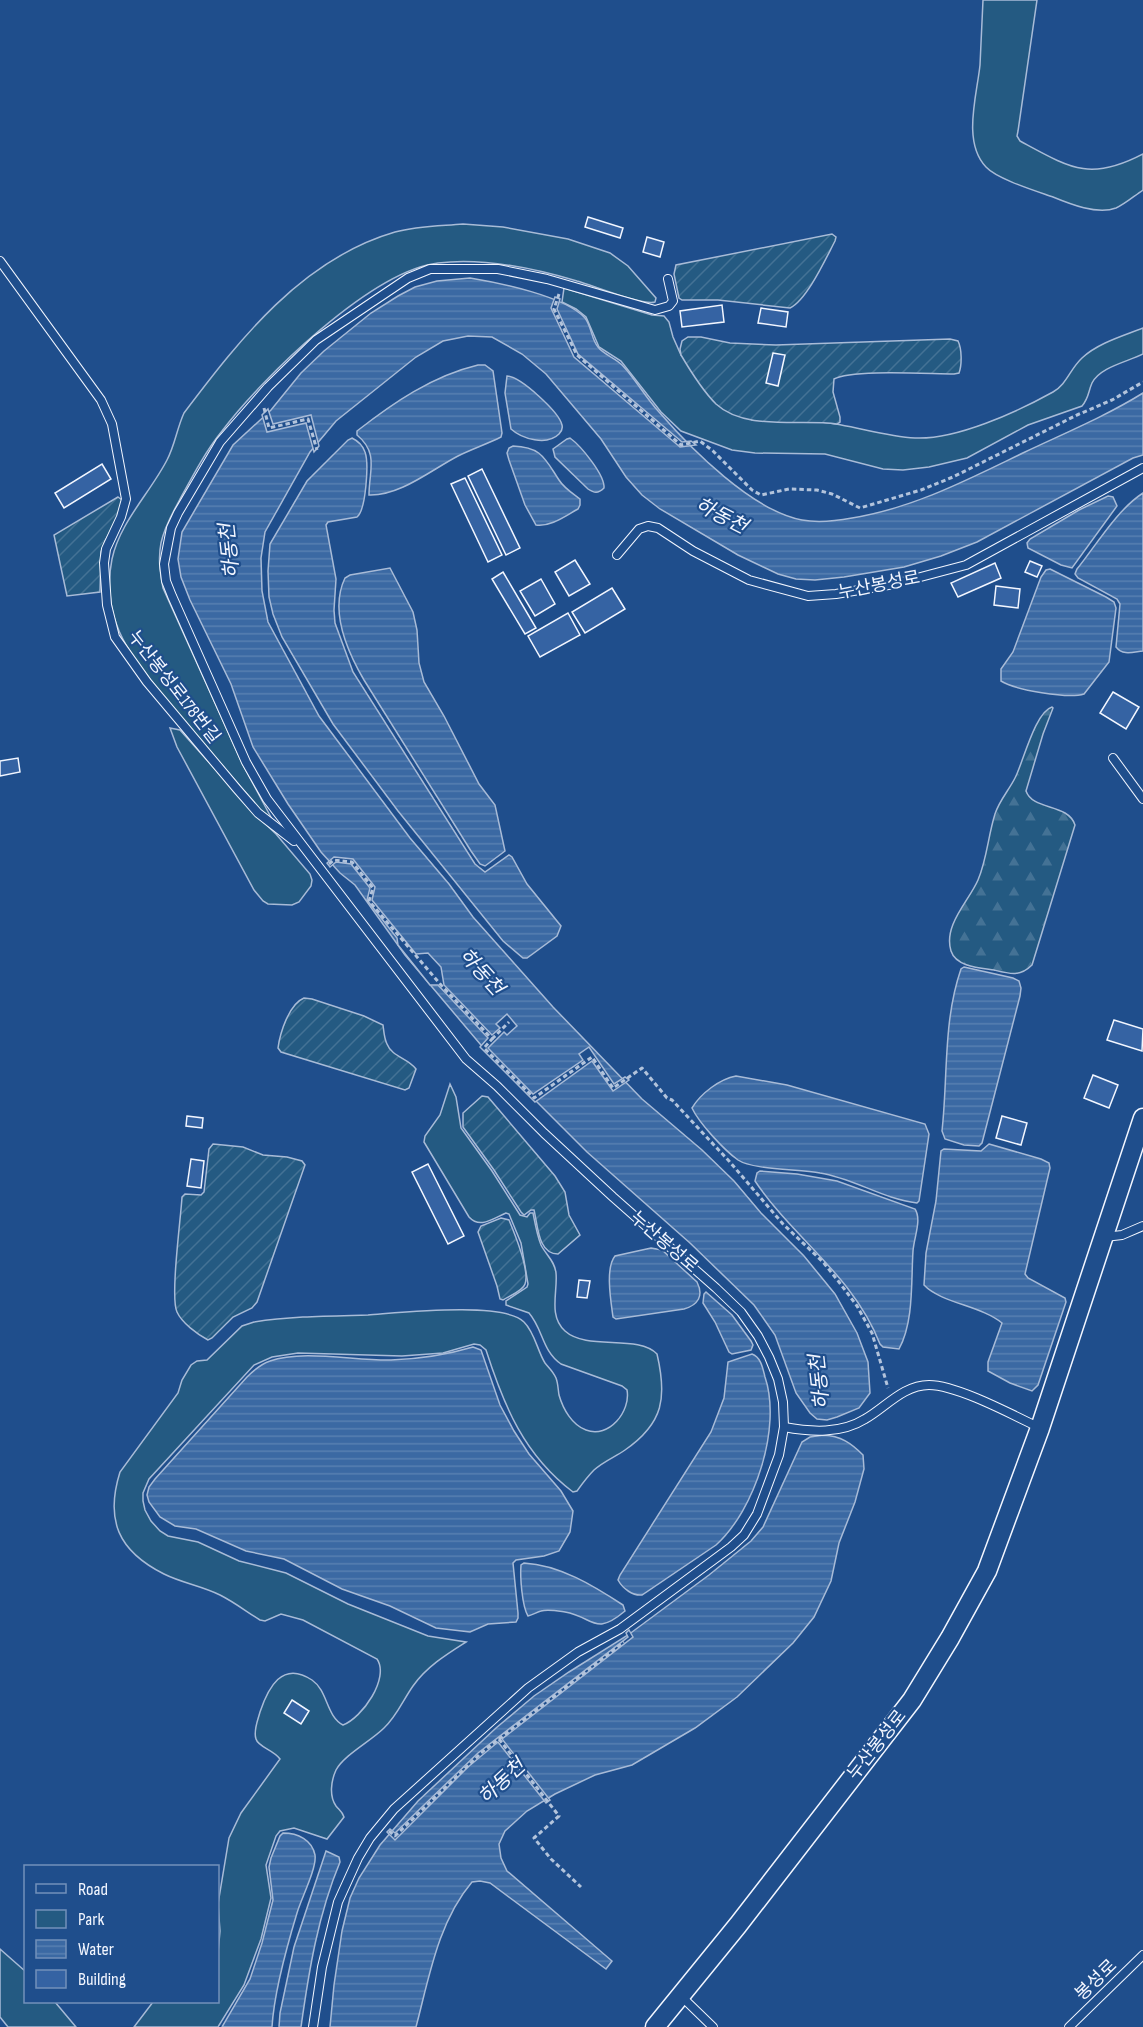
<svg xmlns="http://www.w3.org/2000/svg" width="1143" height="2027" viewBox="0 0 1143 2027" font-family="'Sofia Sans Condensed','Noto Sans KR',sans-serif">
<defs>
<pattern id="forest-firs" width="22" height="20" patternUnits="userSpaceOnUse" patternTransform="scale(1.5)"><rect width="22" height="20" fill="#245a82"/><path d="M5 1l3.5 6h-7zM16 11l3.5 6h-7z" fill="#447295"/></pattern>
<pattern id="garden-furrows" width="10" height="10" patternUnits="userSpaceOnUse" patternTransform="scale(1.5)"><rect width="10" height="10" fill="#245a82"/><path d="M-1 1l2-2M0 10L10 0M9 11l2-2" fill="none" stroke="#447295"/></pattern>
<pattern id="water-rules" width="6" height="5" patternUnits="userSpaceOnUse" patternTransform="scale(1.5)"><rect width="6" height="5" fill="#3b69a3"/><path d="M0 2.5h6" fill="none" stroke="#587fb1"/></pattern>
</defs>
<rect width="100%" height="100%" fill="#1f4e8c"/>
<g fill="#245a82" stroke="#a8bbd7" stroke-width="1.5">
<path d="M983,0h54l-19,131 -1,5 3,5c50,27 70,41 123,13v36c-9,6 -18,14 -27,18 -19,7 -46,-4 -63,-11 -17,-6 -56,-18 -67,-30 -24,-25 -9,-72 -6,-102 1,-22 2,-44 3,-65z"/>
<path d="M463,224l40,3 65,12 42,14 18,13 28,32 -1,4c-12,4 -63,-17 -78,-21 -44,-13 -94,-24 -139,-18 -67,8 -176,115 -216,168 -17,21 -30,46 -43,70 -7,13 -15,27 -18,42 -3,15 -1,29 2,45l80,177 30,56 -10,-7c-34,-43 -72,-82 -106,-126 -16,-20 -33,-41 -41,-65 -7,-18 -8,-45 -4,-64 8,-37 38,-66 55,-99 8,-15 10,-32 17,-47 56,-74 118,-154 211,-181 22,-6 45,-6 68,-8z"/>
<path d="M564,288l88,27 12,1 5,6 4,15 8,18 71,65c23,2 46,-1 69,2 31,3 62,14 94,16 41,2 102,-26 138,-46 14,-8 17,-23 29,-34 16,-15 41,-22 61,-30v26c-16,8 -43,13 -51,29 -4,9 -3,15 -10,23l-54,19 -61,33 -38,9 -26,3 -20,-1 -58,-15 -70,-1 -23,-3 -51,-19 -20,-19 -40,-51 -22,-14 -13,-30 -10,-8 -14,-7z"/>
<path d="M170,728l10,2 77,86 19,18 34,40 2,6 -1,6 -12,16 -7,3 -24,-1 -5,-3 -9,-11 -77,-143z"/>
<path d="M450,1084l6,13 5,31 31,43 28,44 7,2 3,-4h3c2,10 4,22 8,32 5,10 14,16 15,28 2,18 -8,43 9,58 22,20 73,3 92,23 10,43 7,69 -32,96 -10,7 -21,11 -31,20 -6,6 -12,14 -17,21l-4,1c-49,-37 -69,-86 -87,-142l-6,-5 -6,-1 -31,9 -41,3 -104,-3 -26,4 -18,8 -105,114 -6,14v8l2,9 6,11 9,10 8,5 30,6 41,19 47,12 62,31 80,32 38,6c-19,12 -40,25 -53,44 -10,14 -16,30 -29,42 -13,13 -40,27 -48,42 -5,11 -7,26 0,36 3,4 6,5 8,11l-17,22 -33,-11 -14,3 -4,5 -10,29 5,33 -10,41 -17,46 -26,42h-84l19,-25h65v-49l2,-22 -2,-27 11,-66 12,-25 39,-54c-6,-9 -22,-12 -24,-20 -3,-8 2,-19 4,-27 8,-24 22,-52 52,-32 16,11 14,36 31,45 19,-7 47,-47 34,-66l-74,-39 -22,-6 -16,7 -5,-1c-13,-8 -26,-18 -40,-25 -18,-9 -38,-12 -56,-21 -46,-23 -59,-54 -44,-102l58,-79 4,-13 9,-15 6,-4 10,-1 35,-34 12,-4c38,-6 76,-6 114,-7 30,-2 136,-14 156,7 11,11 13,28 21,41 4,5 8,8 11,15 2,5 2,11 3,17 4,14 13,30 27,35 23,9 45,-19 41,-40l-5,-4 -61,-22c-19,-13 -18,-35 -32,-51l-23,-8v-4l21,-14 1,-3 -7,-41 -12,-29 -3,-1c-14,6 -26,16 -37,4l-45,-75 1,-6 15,-21z"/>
<path d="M0,1949l25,22 1,31h29l21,25h-68l-8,-10z"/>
</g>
<path fill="url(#forest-firs)" stroke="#a8bbd7" stroke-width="1.5" d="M1052,707l1,1 -10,26 -17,57c7,20 42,12 49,34l-43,140c-12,12 -22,9 -38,5 -13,-2 -38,-3 -43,-19 -8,-26 18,-50 27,-71 9,-21 10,-44 17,-66 4,-13 14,-24 20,-36 8,-15 20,-66 37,-71z"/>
<g fill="url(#garden-furrows)" stroke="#a8bbd7" stroke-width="1.5">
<path d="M832,234l4,3 -1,4c-9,17 -28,59 -45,67l-72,-8h-36l-3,-2 -5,-24 2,-9z"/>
<path d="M688,337h13l29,6 46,2 174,-6 8,2c4,8 4,24 1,32l-5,1c-25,0 -102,-5 -120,5l-1,13 7,25v5l-3,2c-36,-5 -92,7 -121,-20 -14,-14 -25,-32 -35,-49l-1,-6 2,-8z"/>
<path d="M118,497l4,3 -4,18 -13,23 -4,11 -1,40 -33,4 -13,-61z"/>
<path d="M304,998l8,1 52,17 19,9c1,7 1,13 4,19 5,13 21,14 29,25l-7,19 -4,2 -124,-38 -3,-4c2,-15 11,-44 26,-50z"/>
<path d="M482,1096l6,1 67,79 10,16 4,23 11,20 -22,19c-20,0 -20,-28 -24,-44h-3l-7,5 -3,-3 -27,-42 -31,-43v-14z"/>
<path d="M213,1144l30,3 20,8 24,2 15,4 3,4 -48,137 -5,6 -19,9 -21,21 -4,2c-11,-6 -26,-17 -31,-28 -7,-15 4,-95 5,-115l3,-3 16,1 3,-3 5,-43z"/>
<path d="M501,1218l8,2c5,12 21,51 16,64 -2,7 -16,12 -22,16l-3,-1 -3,-13 -19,-54 3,-6z"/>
</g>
<g fill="url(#water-rules)" stroke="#a8bbd7" stroke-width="1.5">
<path d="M470,278c30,5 95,18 115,40 7,9 6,21 13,29 6,8 18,11 25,19 13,14 23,32 36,46 33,38 94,99 143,108 16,3 34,1 50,-2 62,-10 117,-39 173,-66 40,-19 81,-36 118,-59v62l-10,3 -156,84 -36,14 -37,11 -60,10 -29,3 -19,-1 -18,-5 -40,-19 -78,-46 -18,-14 -16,-18 -25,-38 -55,-65 -24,-20 -30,-17 -24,-1 -25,5 -27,16 -80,64 -26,31 -45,80 -4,26 1,33 6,31 51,94 91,122 39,46 24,33 80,90 89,92 60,51 32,31 27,32 43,43 31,38 22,39 11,29 2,31 -11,15 -22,9 -10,3 -10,-1 -7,-6 -14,-20 -21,-58 -21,-30 -64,-62 -103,-91 -101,-101 -81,-96 -50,-70 -15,-12 -19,-21 -33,-48 -35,-57 -22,-63 -41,-84 -9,-23 -3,-18 4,-27 51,-87 38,-35 30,-37 23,-22 47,-38 27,-17 17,-9 22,-6z"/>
<path d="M478,365h7l8,6 9,62 -1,4c-14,7 -29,12 -43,19 -27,14 -58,40 -89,39 0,-24 10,-42 -12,-60v-4c36,-28 75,-55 121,-66z"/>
<path d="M507,376c14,1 52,36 55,49 1,4 -1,7 -3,9 -12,12 -37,5 -48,-5l-6,-36z"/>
<path d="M352,438c6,3 11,8 13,14 4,11 1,58 -8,65l-29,5 -2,3 10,54 -2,31 1,13 18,49 122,192 10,8 24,-17 3,2 15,27 34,42 -4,10 -30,22h-4l-20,-17 -105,-130 -65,-87 -51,-87 -9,-23 -4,-17 -1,-26 2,-27 37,-63 41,-41z"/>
<path d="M570,438c11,8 35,37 34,50 -6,6 -10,5 -16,1l-33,-32 -2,-8 14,-10z"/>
<path d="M513,446c29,1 32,13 46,34 5,8 13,13 21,19v6l-2,4c-13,7 -27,18 -42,16l-11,-20 -16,-45 -2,-7 2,-5z"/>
<path d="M1143,493v158c-10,1 -20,5 -27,-4l4,-43 -3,-5 -39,-21 -3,-4 2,-5c20,-25 40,-59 66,-76z"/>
<path d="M1108,496l5,1 4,9 -45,62 -11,-3 -33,-17 -1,-5 3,-4 49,-29z"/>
<path d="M390,568l23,44 4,18 2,33 5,19 20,34 35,68 16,21 10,46 -20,15 -5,-2 -9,-13 -107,-171c-17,-29 -35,-69 -19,-102l5,-3z"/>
<path d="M1050,569l56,28 8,5 2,6 -7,54 -25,32c-16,5 -69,-4 -83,-13v-12l12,-17 28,-75 5,-7z"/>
<path d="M964,967l49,11 6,3 2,7 -1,8 -38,147 -3,3 -15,-1 -19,-6 -3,-8c6,-54 1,-110 19,-162z"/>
<path d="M736,1076l51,9 138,39 4,10 -10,67 -2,2c-34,-4 -64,-25 -97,-30 -21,-4 -67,-3 -82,-13 -14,-10 -39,-37 -46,-52 9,-15 28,-29 44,-32z"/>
<path d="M989,1144l52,15 8,4 1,5 -25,106 3,4 37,20 1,4 -28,83 -6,6 -22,-8 -22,-12v-9l14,-39c-20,-17 -61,-20 -78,-38l2,-32 10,-52 5,-50 3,-2 37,2z"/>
<path d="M760,1171l37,3 40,7 78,28c7,11 -1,28 -2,42 -2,30 1,71 -14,98l-16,-2 -3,-3c-27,-69 -86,-105 -125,-163l2,-8z"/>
<path d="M651,1248l11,2 35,32c7,14 1,23 -13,27l-68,10 -3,-2c-2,-15 -8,-49 2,-61z"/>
<path d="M706,1292l26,23 19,26 2,4 -2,5 -19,4 -3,-2 -14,-30 -12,-19 1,-9z"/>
<path d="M473,1347l8,3 19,55 14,26 15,23 32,37 12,20 -3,21 -11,19 -15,5 -28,4 -3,3 5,50v5l-2,4 -28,2 -18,8 -34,-4 -46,-22 -48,-17 -58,-30 -38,-8 -50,-22 -21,-3 -15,-9 -11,-15 -2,-7 2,-8 6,-8 92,-102c7,-7 14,-13 23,-16 33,-12 85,0 121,-1 28,-1 55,-5 82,-13z"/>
<path d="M752,1354c9,3 11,15 13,23 17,50 -10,133 -49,168l-74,50c-9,1 -19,-6 -24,-15l2,-5 91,-143 13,-34 4,-36z"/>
<path d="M823,1435c18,1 28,8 40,20l1,14 -9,33 -16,41 -8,38 -17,36 -21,26 -56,54 -42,31 -63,37 -37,10 -40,19 -28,17 -22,20 -6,13 2,14 6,13 105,90 -6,8 -116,-86 -10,-2 -8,1c-34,40 -43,96 -56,145h-86l4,-42 8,-54 8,-33 9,-20 21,-33 38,-44 78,-73 38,-32 35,-24 59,-37 81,-60 42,-34 12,-14 39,-85 8,-5z"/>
<path d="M524,1563c36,2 70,23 99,42l2,6c-31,26 -31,6 -60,1 -7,-1 -17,-3 -24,-1 -4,1 -8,4 -13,5 -6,-10 -8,-39 -7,-51z"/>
<path d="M283,1833c15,0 29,7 32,22 2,13 -14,44 -18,58 -10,33 -23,80 -25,114h-50l28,-48 12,-36 11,-43 -4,-33 2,-9 9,-22z"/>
<path d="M326,1851l13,6 1,5c-22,53 -31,108 -39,165h-22l1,-14 14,-66z"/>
</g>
<g fill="#1f4e8c" stroke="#a8bbd7" stroke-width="1.5">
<path d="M555,297l5,2 -3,10 21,45 104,88 9,-1 5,4 -16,2 -106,-90 -23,-49z"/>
<path d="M268,409l5,15 38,-9 8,31 -5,6 -8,-29 -39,9 -5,-17z"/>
<path d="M334,857l19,2 22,28 -3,13 44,54 12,-1 13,14 3,18 48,50 8,-7 -4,-4 11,-10 10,12 -10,9 -3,-3 -16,16 45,46 50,-34 -4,-6 10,-7 25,37 11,-7 4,3 -16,11 -21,-30 -57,41 -55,-55 8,-9 -50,-53h-8l-32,-40 -1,-7 -30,-38 3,-12 -19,-24 -15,-2 -6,5 -3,-4z"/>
<path d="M629,1630l4,7 -131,102 48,61 -4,3 -48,-61 -30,25 -73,73 -8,-8 3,-3 5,4 83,-80 150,-116 -2,-4z"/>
</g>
<g fill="#3563a3" stroke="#f2f6ff" stroke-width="1.5">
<path d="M588,217l35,11 -3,10 -35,-11z"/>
<path d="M647,237l17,5 -4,15 -17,-5z"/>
<path d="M722,305l2,17 -42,5 -2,-16z"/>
<path d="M761,308l27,4 -2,15 -28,-4z"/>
<path d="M773,353l12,2 -7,31 -12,-3z"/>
<path d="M102,464l9,15 -47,29 -9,-15z"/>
<path d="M482,469l38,79 -14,7 -38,-79z"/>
<path d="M465,478l37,77 -14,7 -37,-78z"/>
<path d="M575,560l15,24 -21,12 -14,-24z"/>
<path d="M1030,561l12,5 -5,11 -12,-5z"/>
<path d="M995,563l6,15 -43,19 -7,-14z"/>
<path d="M503,572l33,56 -11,6 -33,-55z"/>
<path d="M541,579l14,25 -20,12 -15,-25z"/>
<path d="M996,586l24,3 -2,19 -24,-3z"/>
<path d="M612,588l13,21 -40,24 -13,-21z"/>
<path d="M568,613l12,22 -40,22 -12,-21z"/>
<path d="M1113,692l26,15 -13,22 -26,-16z"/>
<path d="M18,758l2,14 -20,4v-15z"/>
<path d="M1114,1020l29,9 -1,22 -35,-11z"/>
<path d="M1093,1075l25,10 -9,23 -25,-10z"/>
<path d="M187,1116l16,2 -1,10 -16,-2z"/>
<path d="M1002,1116l25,7 -6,22 -25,-7z"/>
<path d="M191,1159l13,2 -3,27 -14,-2z"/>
<path d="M428,1164l36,72 -16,8 -36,-72z"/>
<path d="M579,1280l11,1 -3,17 -10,-1z"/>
<path d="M292,1700l17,11 -8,13 -17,-11z"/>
</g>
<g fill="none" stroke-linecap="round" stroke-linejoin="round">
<defs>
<g id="service">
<path d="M0,261l101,139 11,24 14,75 -5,18 -15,32 -2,14 3,42 8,32 32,45 90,107 21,24 36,28"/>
<path d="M617,555l22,-26 9,-3 10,2 35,23 56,29 59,16 28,-2 58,-10 72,-19 177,-97"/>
<path d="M1113,758l30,41"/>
<path d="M1105,1237l17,-2 21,-9"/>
<path d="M784,1427c27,5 57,7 81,-8 20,-11 38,-34 64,-34 28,0 84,30 111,43"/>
<path d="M681,1996l32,31"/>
<path d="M313,2027l9,-60 16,-65 20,-44 12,-20 24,-29 134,-121 50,-36 42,-23 111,-82 13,-12 13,-21 22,-59 5,-28 -1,-25 -5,-23 -9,-22 -11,-21 -17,-24 -25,-24 -103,-91 -69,-64 -47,-47 -31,-27 -199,-260 -21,-37 -74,-166 -6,-15 -2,-17 7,-36 7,-15 42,-71 48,-55 48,-47 92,-62 22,-9h68l49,10 108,31 14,-4 4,-5 -5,-22"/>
<path d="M1069,2027l74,-72"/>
</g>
<path id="tertiary" d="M655,2027l83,-102 174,-225 38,-62 37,-67 53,-143 103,-310"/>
</defs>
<use href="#service" stroke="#f2f6ff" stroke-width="10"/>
<use href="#tertiary" stroke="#f2f6ff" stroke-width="21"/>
<g stroke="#b3c4dc" stroke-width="3" stroke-dasharray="4.5 3" stroke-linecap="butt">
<path d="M559,294l-5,15 23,46 104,90 19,-4 13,10 39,39 9,5 28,-6 28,1 15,4 28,14 61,-18 32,-13 124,-62 35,-15 31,-18"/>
<path d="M264,408l5,20 39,-9 9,31"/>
<path d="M329,864l5,-4 18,2 21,26 -4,13 72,84 51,54 -8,9 50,50 58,-41 21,31 29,-20 25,30 5,2 57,61 54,63 40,38 16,20 18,24 15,27 16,55"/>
<path d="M492,1039l17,-17"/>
<path d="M499,1739l60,77 -25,22 17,21 30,28"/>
<path d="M389,1831l6,5 86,-83 143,-111"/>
</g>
<use href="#service" stroke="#1f4e8c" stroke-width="8"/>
<use href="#tertiary" stroke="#1f4e8c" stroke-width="18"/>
</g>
<g text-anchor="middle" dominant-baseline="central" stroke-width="4.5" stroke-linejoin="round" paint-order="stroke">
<g font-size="18" fill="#f2f6ff" stroke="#1f4e8c">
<text transform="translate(879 585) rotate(-11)">누산봉성로</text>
<text transform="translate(174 687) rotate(52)">누산봉성로178번길</text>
<text transform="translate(664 1242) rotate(41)">누산봉성로</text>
<text transform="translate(877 1745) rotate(-52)">누산봉성로</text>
<text transform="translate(1096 1980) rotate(-44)">봉성로</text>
</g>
<g font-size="20" font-style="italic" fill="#f2f6ff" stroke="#1f4e8c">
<text transform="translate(721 516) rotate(27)">하동천</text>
<text transform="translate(230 551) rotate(-96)">하동천</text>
<text transform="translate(481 972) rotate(48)">하동천</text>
<text transform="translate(820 1382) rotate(-96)">하동천</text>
<text transform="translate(502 1782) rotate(-43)">하동천</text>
</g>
</g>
<rect x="24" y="1865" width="195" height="138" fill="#1f4e8c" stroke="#7391ba" stroke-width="1.5"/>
<rect x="36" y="1884" width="30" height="9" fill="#1f4e8c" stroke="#7391ba" stroke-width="1.5"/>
<text x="78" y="1895" font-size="18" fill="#f2f6ff">Road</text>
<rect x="36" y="1910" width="30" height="18" fill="#245a82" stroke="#7391ba" stroke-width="1.5"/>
<text x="78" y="1925" font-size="18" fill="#f2f6ff">Park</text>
<rect x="36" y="1940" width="30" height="18" fill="url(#water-rules)" stroke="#7391ba" stroke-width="1.5"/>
<text x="78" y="1955" font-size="18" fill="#f2f6ff">Water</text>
<rect x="36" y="1970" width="30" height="18" fill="#3563a3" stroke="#7391ba" stroke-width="1.5"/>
<text x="78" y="1985" font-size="18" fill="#f2f6ff">Building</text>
</svg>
